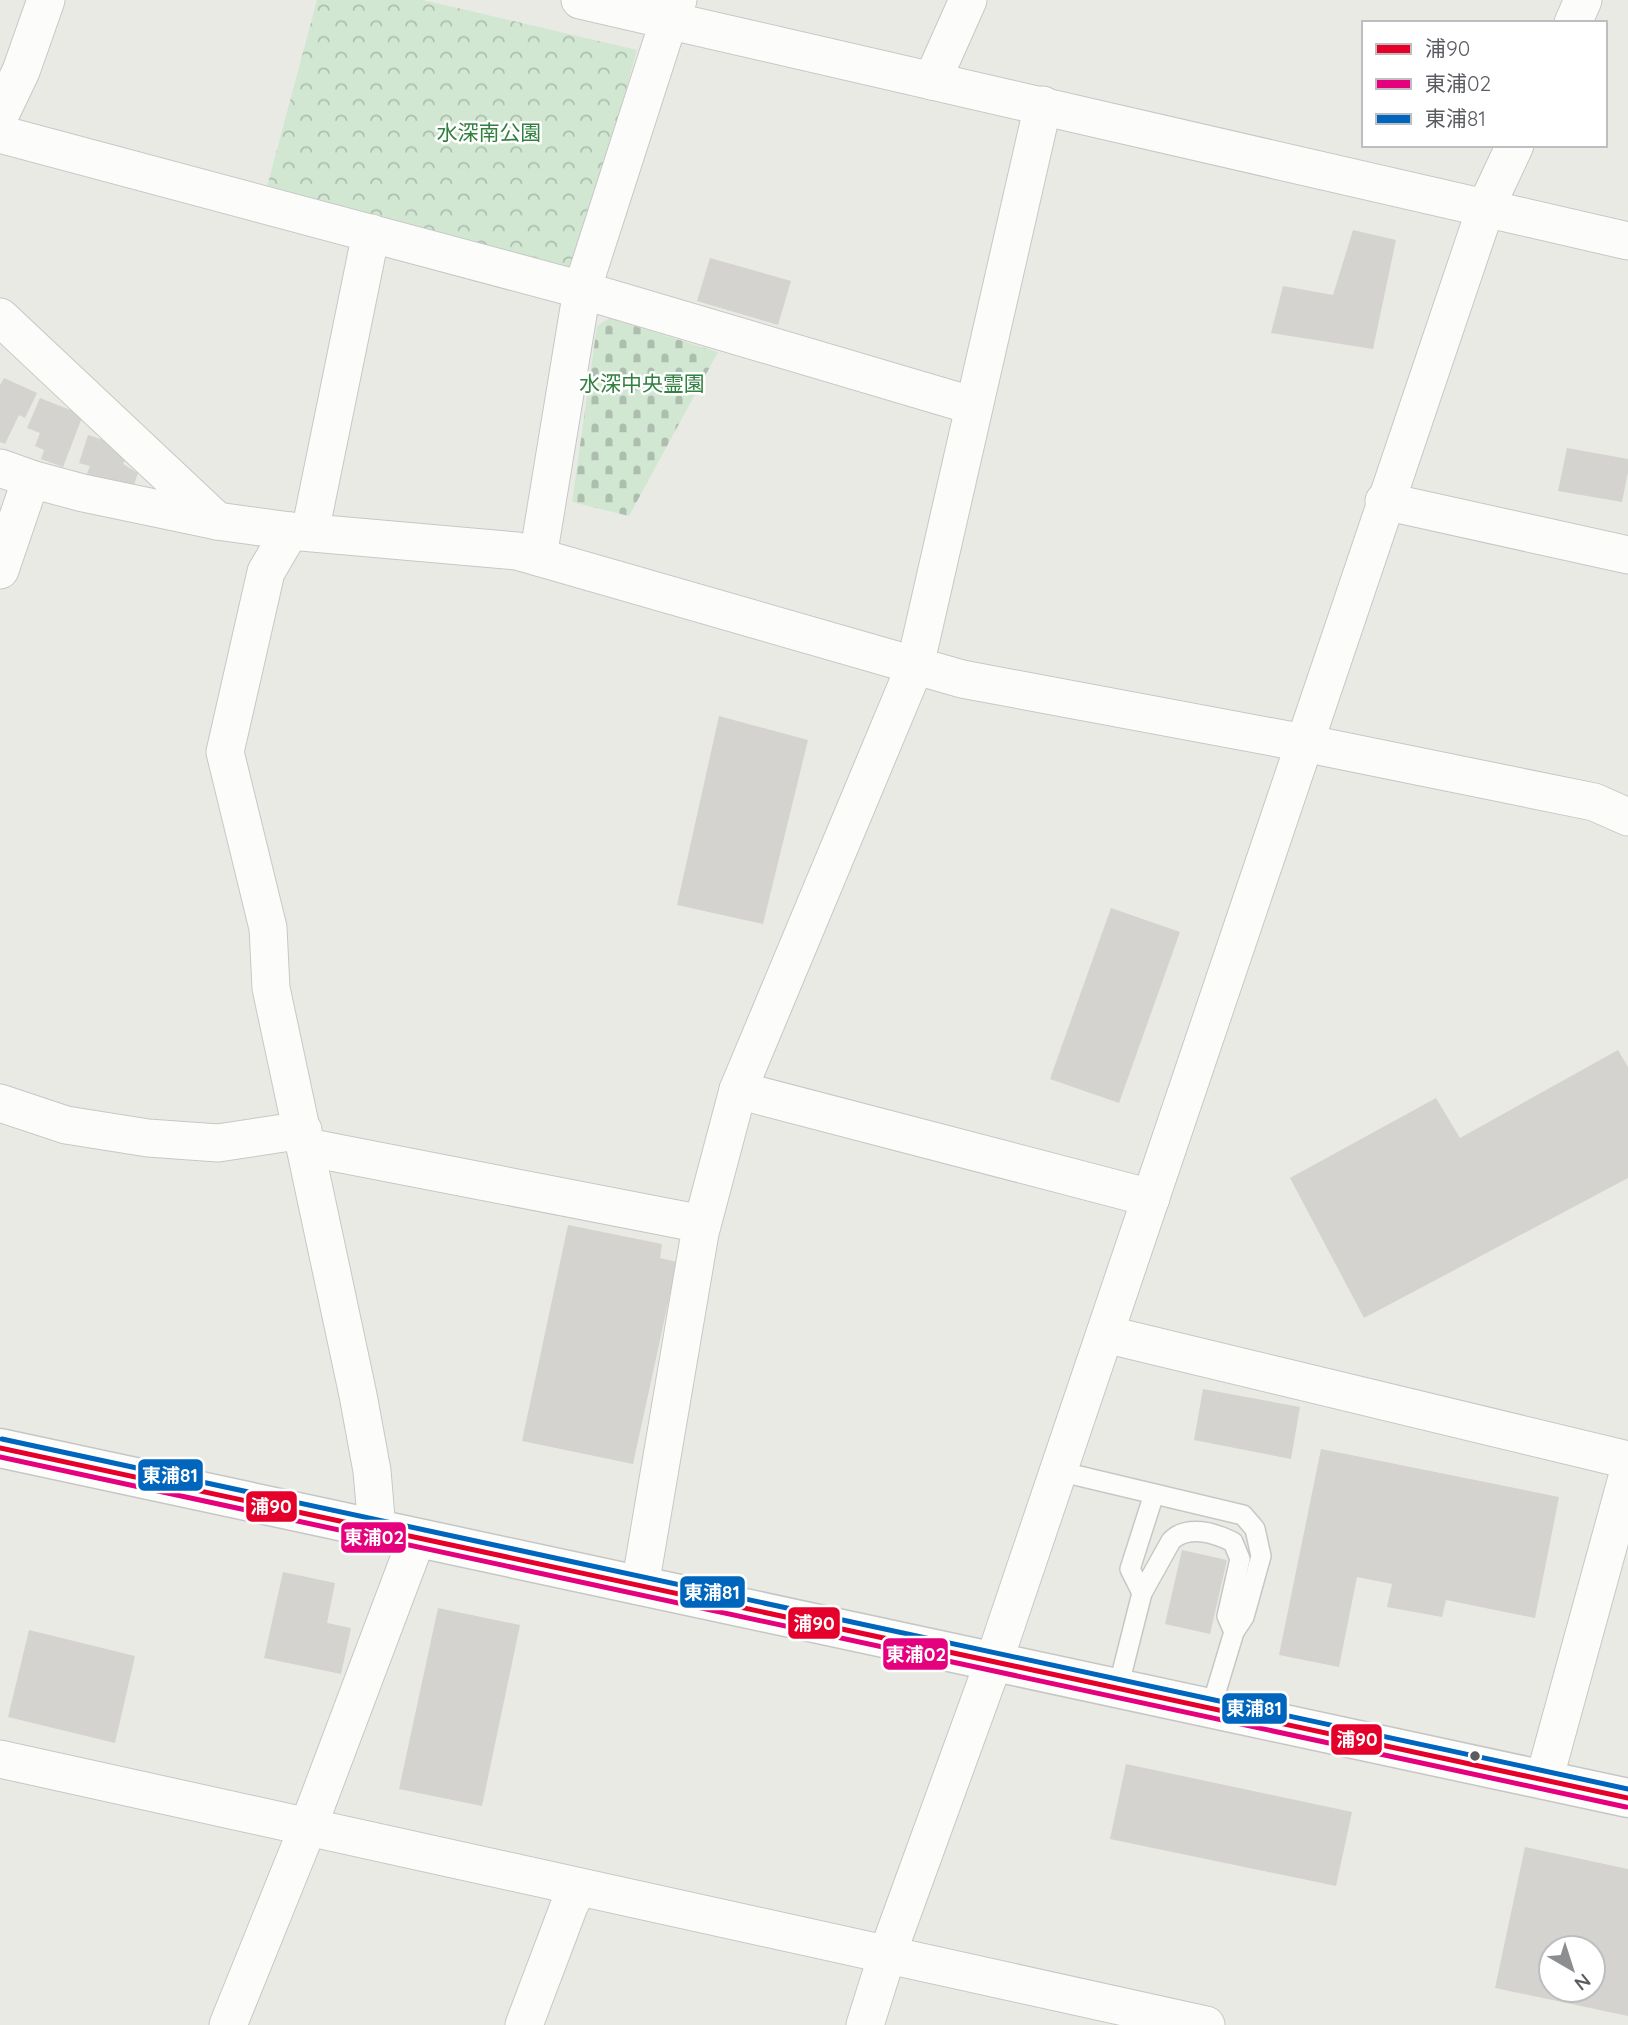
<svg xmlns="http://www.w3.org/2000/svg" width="1628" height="2025" viewBox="0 0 1628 2025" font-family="Quicksand,'Noto Sans JP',sans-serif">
<defs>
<pattern id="forest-crowns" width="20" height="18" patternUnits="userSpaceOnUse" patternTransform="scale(1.75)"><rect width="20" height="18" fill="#d1e7d2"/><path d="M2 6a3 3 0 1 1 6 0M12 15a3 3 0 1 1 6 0" fill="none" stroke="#adbeae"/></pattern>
<pattern id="cemetery-stones" width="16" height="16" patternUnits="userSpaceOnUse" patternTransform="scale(1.75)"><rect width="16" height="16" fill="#d1e7d2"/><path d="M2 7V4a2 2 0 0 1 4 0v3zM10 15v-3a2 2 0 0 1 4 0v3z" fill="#adbeae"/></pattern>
</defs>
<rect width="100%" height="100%" fill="#eaeae4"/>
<path fill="url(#forest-crowns)" d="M317,0h106l214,50 -60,216 -13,5 -297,-84z"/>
<path fill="url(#cemetery-stones)" d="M609,318l109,34 -89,164 -57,-14 25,-176z"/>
<g fill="#d4d3cf" fill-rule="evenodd">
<path d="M1353,230l43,10 -23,109 -102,-16 12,-47 50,9z"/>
<path d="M710,258l81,23 -13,44 -81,-24z"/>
<path d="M4,378l33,15 -12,25 -6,-3 -14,29 -5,-2v-57z"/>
<path d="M40,398l43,17 -20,52 -22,-8 3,-9 -9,-4 5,-13 -13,-5z"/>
<path d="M88,435l22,7 1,6 8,2 6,10 -2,4 15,9 -5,15 -46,-14 3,-8 -11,-3z"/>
<path d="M1567,448l61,11v13l-6,30 -64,-11z"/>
<path d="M719,716l89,24 -45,184 -86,-19z"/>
<path d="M1111,908l69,24 -61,171 -69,-24z"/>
<path d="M1618,1050l10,17v111l-264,140 -74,-140 146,-80 24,40z"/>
<path d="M568,1225l94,19 -2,14 17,4 -44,202 -111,-23z"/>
<path d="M1203,1389l97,18 -9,52 -97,-19z"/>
<path d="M1321,1449l238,48 -24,121 -89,-18 -4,17 -55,-10 5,-23 -35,-7 -18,90 -60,-12z"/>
<path d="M1182,1550l45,10 -17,74 -45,-10z"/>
<path d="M283,1572l52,11 -8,40 24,5 -10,46 -77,-16z"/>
<path d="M438,1608l82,17 -38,181 -83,-17z"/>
<path d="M29,1630l106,26 -20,87 -107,-26z"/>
<path d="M1126,1764l226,48 -16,74 -226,-47z"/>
<path d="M1525,1847l103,22v147l-133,-28zM1551,1948h42v42h-42z"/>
</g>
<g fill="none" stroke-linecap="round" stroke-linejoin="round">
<defs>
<g id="lane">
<path d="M1058,1471l185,44 12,14 6,27 -17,61 -10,15 -23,76"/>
<path d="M1142,1593l-12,-24 24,-75"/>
<path d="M1118,1688l24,-95 29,-52c16,-17 44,-8 62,1l7,17 -13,57 7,16"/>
</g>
<g id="street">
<path d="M580,0l1048,241"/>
<path d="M1573,23l10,-23"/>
<path d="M932,81l36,-81"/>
<path d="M0,115l21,-44 25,-71"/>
<path d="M0,134l582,156 392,116"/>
<path d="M0,317l217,204"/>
<path d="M0,468l31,11 52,14 134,28 73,10 227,20 445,128 342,64 290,59 34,15"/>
<path d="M1384,501l244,54"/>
<path d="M290,531l-24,41 -41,180 43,176 3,60 87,407 14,76 5,58"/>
<path d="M310,532l61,-299"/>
<path d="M538,557l44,-267 87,-270 9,-20"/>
<path d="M0,570l31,-91"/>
<path d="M738,1090l413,108"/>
<path d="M0,1103l66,22 82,13 70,5 85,-13"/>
<path d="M306,1147l396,77"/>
<path d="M1105,1334l523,126"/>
<path d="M640,1586l60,-353 38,-143 177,-424 128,-561"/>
<path d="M0,1759l1206,266"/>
<path d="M1544,1780l84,-306"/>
<path d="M228,2025l80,-198 109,-289"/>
<path d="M524,2025l45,-119 10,-19"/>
<path d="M865,2025l22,-70 107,-294 492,-1454 29,-62"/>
</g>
<path id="secondary" d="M0,1448l1628,350"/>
</defs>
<use href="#lane" stroke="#c7c8c6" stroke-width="22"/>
<use href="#street" stroke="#c7c8c6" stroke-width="39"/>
<use href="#secondary" stroke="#c5c6c5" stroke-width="41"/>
<use href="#lane" stroke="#fcfcfb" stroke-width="19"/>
<use href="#street" stroke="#fcfcfb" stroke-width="37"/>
<use href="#secondary" stroke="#fcfcfb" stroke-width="38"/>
<defs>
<path id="bus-1" d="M0,1448l1628,350"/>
<path id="bus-2" d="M0,1457l1626,350"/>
<path id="bus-3" d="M2,1439l1626,350"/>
</defs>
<use href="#bus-1" stroke="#fff" stroke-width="10"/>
<use href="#bus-2" stroke="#fff" stroke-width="10"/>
<use href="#bus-3" stroke="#fff" stroke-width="10"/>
<use href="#bus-1" stroke="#e4002b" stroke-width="5"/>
<use href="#bus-2" stroke="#e5007d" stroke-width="5"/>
<use href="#bus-3" stroke="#0065bd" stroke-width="5"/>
</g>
<circle fill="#5a5c62" stroke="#fff" stroke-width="2.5" cx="1475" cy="1756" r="6"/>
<g text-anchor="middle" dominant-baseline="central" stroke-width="5" stroke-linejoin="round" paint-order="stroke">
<g font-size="21" fill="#338141" stroke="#fff">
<text x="489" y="132">水深南公園</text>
<text x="642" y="383">水深中央霊園</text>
</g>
</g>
<g stroke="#fff" stroke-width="2.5">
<rect x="137" y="1458" width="67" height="34" rx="7" fill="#0065bd"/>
<rect x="245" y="1490" width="53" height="33" rx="7" fill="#e4002b"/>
<rect x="340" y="1521" width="67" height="33" rx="7" fill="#e5007d"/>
<rect x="679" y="1575" width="67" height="34" rx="7" fill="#0065bd"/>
<rect x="787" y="1606" width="54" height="34" rx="7" fill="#e4002b"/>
<rect x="882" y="1637" width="67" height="34" rx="7" fill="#e5007d"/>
<rect x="1221" y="1692" width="67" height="33" rx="7" fill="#0065bd"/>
<rect x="1330" y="1723" width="53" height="33" rx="7" fill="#e4002b"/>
</g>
<g font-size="19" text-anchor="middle" font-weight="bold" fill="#fff">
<text x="170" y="1482">東浦81</text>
<text x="271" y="1513">浦90</text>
<text x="374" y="1544">東浦02</text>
<text x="712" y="1599">東浦81</text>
<text x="814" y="1630">浦90</text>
<text x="916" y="1661">東浦02</text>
<text x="1254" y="1715">東浦81</text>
<text x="1357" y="1746">浦90</text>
</g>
<rect x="1362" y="21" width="245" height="126" fill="#ffffff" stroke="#bdbec0" stroke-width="2"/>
<rect x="1376" y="44" width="35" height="10" fill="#e4002b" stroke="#bdbec0" stroke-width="2"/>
<text x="1425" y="56" font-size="21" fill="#5a5c62">浦90</text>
<rect x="1376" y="79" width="35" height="10" fill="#e5007d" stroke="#bdbec0" stroke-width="2"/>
<text x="1425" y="91" font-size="21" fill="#5a5c62">東浦02</text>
<rect x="1376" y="114" width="35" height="10" fill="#0065bd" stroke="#bdbec0" stroke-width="2"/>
<text x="1425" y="126" font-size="21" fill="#5a5c62">東浦81</text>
<g transform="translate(1572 1969) rotate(141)"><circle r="33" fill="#ffffff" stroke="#bdbec0" stroke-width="2"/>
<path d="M0-5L12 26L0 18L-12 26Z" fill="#8c8e90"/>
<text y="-10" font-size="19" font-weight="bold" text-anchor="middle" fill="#5a5c62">N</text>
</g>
</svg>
